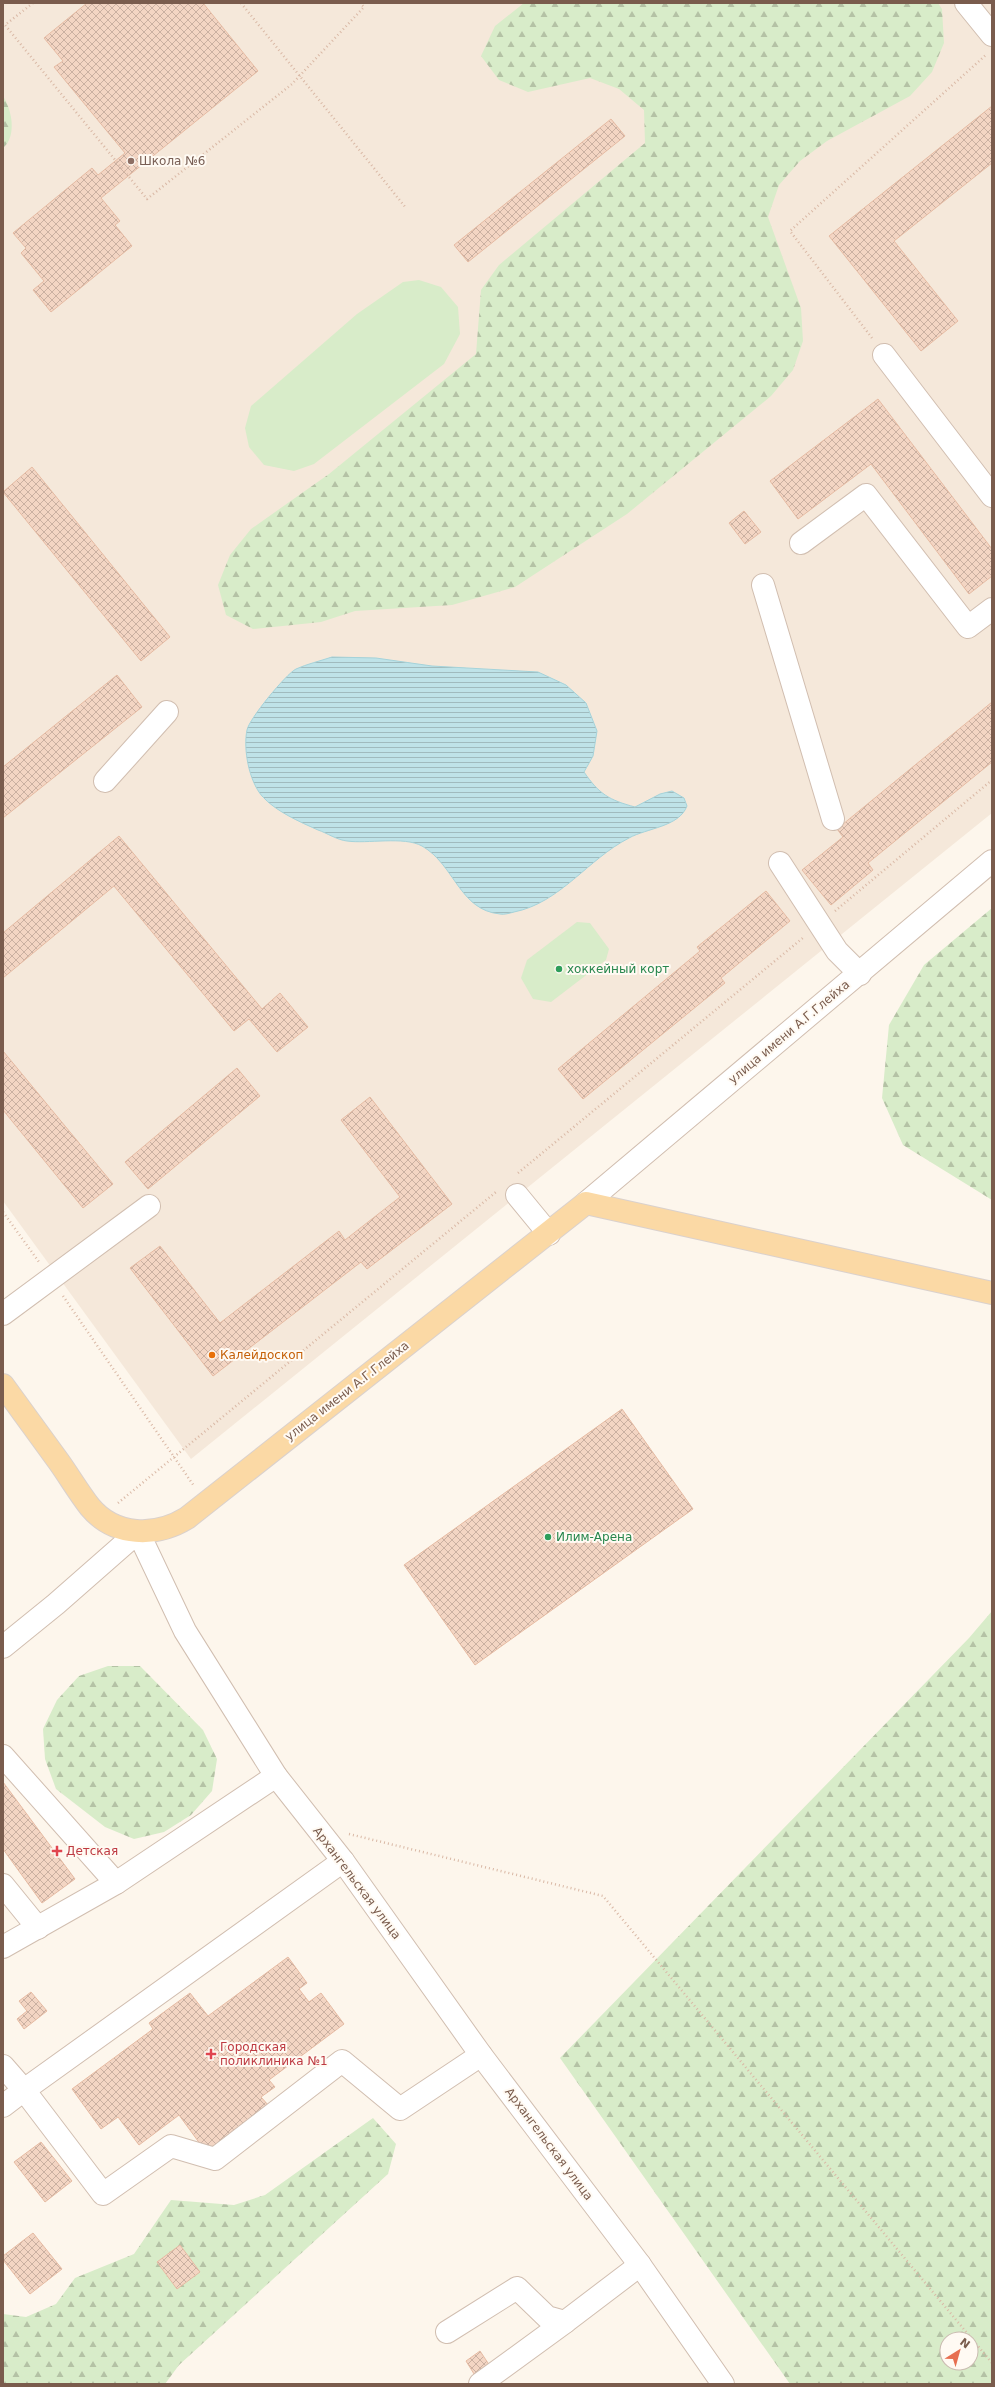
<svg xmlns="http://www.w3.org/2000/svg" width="995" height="2387" viewBox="0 0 995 2387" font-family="'DejaVu Sans',sans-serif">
<defs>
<pattern id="forest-firs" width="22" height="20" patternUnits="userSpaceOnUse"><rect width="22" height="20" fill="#d8ecc9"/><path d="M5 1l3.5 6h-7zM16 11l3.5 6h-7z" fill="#b4c2a5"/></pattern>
<pattern id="water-rules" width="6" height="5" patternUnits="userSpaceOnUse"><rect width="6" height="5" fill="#bfe3e8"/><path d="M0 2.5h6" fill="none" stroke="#a0bbbe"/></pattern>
<pattern id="building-cross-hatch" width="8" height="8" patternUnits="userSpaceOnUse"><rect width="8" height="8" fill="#f3d5c3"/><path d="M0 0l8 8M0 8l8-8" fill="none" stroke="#cab0a1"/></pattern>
</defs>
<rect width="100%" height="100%" fill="#fdf6ec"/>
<path fill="#f5e8da" d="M3,3h989v810l-801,646 -188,-258z"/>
<g fill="url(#forest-firs)" fill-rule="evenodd">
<path d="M524,3h414l4,6 2,34 -12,29 -22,24 -83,45 -27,20 -21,24 -11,32 33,91 2,33 -10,29 -22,26 -144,118 -112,73 -63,18 -97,6 -34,11 -68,7 -27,-14 -8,-30 12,-30 21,-26 78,-55 147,-120 5,-64 18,-25 146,-122 -1,-33 -25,-21 -29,-11 -62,14 -29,-12 -18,-24 14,-30z"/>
<path d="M3,96c9,14 14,40 0,52z"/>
<path d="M992,908v292l-89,-55 -21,-47 7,-73 35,-60z"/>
<path d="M992,1611v773h-202l-230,-326 409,-420zM947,2339h24v24h-24z"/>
<path d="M108,1666h32l63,64 14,29 -5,32 -21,24 -27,17 -30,7 -29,-12 -49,-38 -11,-30 -2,-30 14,-29 22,-24z"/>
<path d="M373,2118l23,26 -8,30 -209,191 -14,19h-162v-70l23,3 30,-13 19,-26 59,-24 37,-54 63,5 31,-10z"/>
</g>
<g fill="#d8ecc9">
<path d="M419,280l22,7 17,20 2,27 -16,30 -130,100 -20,7 -30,-6 -15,-18 -4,-19 6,-22 106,-92 46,-32z"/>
<path d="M577,922l13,1 19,26 -3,11 -55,42 -18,-3 -12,-21 6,-18z"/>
</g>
<path fill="url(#water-rules)" stroke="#a5d3da" d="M332,657l44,1 56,8 106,6 28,13 20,18 11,28 -4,25 -9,16c15,22 25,28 51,35l25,-13 12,-3 12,7 3,8c-8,21 -40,22 -58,32 -41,21 -69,65 -115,74 -4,1 -10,3 -14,2 -41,-4 -45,-49 -78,-68 -18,-10 -55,-2 -75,-5 -10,-1 -20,-8 -29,-11 -18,-8 -43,-19 -56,-34 -13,-15 -19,-47 -15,-66 2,-11 39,-56 49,-61 11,-5 24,-8 36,-12z"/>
<g fill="url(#building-cross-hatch)" stroke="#e6bba3">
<path d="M87,3h116l55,68 -157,127 19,23 -5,4 17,21 -81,66 -18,-22 11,-9 -23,-28 5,-5 -13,-15 79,-65 6,7 27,-22 -71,-86 9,-6 -19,-23z"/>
<path d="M992,106v57l-98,78 64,80 -37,30 -92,-115z"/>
<path d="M611,119l14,17 -157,126 -14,-17z"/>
<path d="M878,399l114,150v27l-23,18 -98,-130 -73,55 -28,-38z"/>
<path d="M32,467l138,170 -29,24 -138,-169z"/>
<path d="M744,511l17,21 -16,12 -16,-21z"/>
<path d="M117,675l25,32 -139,111v-51z"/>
<path d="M992,702v60l-124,101 5,7 -42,35 -29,-35 41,-33 -6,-8z"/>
<path d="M119,836l143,173 18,-16 28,34 -31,25 -28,-33 -15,12 -120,-145 -111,92v-45z"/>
<path d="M766,891l24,30 -69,57 4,5 -142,116 -25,-30 142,-118 -3,-4z"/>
<path d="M3,1051l110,133 -30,24 -80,-98z"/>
<path d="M237,1068l23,28 -112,93 -23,-27z"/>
<path d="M370,1097l82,107 -85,65 -6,-7 -148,114 -83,-108 30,-22 60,77 119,-92 6,9 55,-43 -59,-77z"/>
<path d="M622,1409l71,100 -218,156 -71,-100z"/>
<path d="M3,1782l72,97 -33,24 -39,-54z"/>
<path d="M288,1957l19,26 -8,6 10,13 12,-9 23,31 -75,56 6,7 -14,10 8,9 -63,46 -27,-37 -40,30 -21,-28 -17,12 -29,-40 81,-60 -4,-6 41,-30 18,23z"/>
<path d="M31,1992l16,19 -23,18 -7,-10 10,-8 -8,-10z"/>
<path d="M41,2142l31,39 -27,21 -31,-40z"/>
<path d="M33,2233l29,36 -32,25 -27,-34v-4z"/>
<path d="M180,2245l20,27 -23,17 -20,-27z"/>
<path d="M480,2351l14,21 -15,10 -13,-21z"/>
</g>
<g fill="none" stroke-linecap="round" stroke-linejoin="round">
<defs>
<g id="minor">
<path d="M966,3l26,32"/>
<path d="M884,355l108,141"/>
<path d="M801,543l65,-48 102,132 24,-18"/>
<path d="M763,585l70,234"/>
<path d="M105,781l62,-69"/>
<path d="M780,863l57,88 23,23"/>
<path d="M517,1195l32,39"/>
<path d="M586,1203l406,-342"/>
<path d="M3,1314l146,-108"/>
<path d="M3,1647l53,-43 82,-72 47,99 91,145 67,85 138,194 159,210 83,119"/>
<path d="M3,1756l113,127"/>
<path d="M3,1885l35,43"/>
<path d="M3,1947l113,-64 160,-107"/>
<path d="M3,2066l21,24 319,-229"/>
<path d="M3,2106l21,-16 79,104 68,-48 44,13 127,-98 58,48 81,-54"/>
<path d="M447,2332l70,-44 30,29 18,5 75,-57"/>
<path d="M480,2384l85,-62"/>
</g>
<path id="major" d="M3,1385c19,26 37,51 56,77 10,14 20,31 31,45 25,30 66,30 97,11l399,-315 406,90"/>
</defs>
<use href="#minor" stroke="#d1beb0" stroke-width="24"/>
<use href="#major" stroke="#dad1cd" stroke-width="24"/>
<g stroke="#d9b8a5" stroke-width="2.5" stroke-dasharray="1 3" stroke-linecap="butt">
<path d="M33,3l-28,22 142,174 145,-115 72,-77 -4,-4"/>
<path d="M241,3l165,205"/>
<path d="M872,338l-82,-107 197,-177"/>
<path d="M835,911l157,-131"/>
<path d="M518,1173l286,-236"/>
<path d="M3,1212l36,50"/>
<path d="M63,1296l131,190"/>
<path d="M118,1503l378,-311"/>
<path d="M349,1834l254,62 389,467"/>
</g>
<use href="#minor" stroke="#fff" stroke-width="22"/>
<use href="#major" stroke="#fbd9a5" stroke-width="22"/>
</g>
<circle fill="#8d6e63" stroke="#fffaf3" stroke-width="1.5" cx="131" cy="161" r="4"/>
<g fill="#2e9e5b" stroke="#fffaf3" stroke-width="1.5">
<circle cx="559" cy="969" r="4"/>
<circle cx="548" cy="1537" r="4"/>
</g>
<circle fill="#e8710a" stroke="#fffaf3" stroke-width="1.5" cx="212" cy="1355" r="4"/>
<g fill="#e0444e" stroke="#fffaf3" stroke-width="1.5">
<path d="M55 1845h4v4h4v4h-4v4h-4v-4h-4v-4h4z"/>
<path d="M209 2048h4v4h4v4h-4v4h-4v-4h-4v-4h4z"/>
</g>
<g text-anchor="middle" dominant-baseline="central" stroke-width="4" stroke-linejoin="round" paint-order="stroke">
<g font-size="12" fill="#785e54" stroke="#fffaf3" text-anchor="start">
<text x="139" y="161">Школа №6</text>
</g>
<g font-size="12" fill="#27864d" stroke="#fffaf3" text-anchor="start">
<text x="567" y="969">хоккейный корт</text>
<text x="556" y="1537">Илим-Арена</text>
</g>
<g font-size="12" fill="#7a5c4d" stroke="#fffaf3">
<text transform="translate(789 1032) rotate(-40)">улица имени А.Г.Глейха</text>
<text transform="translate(347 1391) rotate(-38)">улица имени А.Г.Глейха</text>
<text transform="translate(357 1883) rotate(53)">Архангельская улица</text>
<text transform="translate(549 2144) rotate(53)">Архангельская улица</text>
</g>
<g font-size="12" fill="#c56008" stroke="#fffaf3" text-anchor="start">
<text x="220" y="1355">Калейдоскоп</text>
</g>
<g font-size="12" fill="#be3a42" stroke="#fffaf3" text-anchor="start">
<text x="66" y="1851">Детская</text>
<text x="220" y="2047">Городская<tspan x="220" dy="14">поликлиника №1</tspan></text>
</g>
</g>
<rect width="995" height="2387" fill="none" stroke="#7a5c4d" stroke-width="8"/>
<g transform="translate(959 2351) rotate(37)"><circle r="19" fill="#fffaf3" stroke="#cabbb1"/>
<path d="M0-3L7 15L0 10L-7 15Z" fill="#e76f51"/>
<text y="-6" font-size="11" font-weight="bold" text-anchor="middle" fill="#7a5c4d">N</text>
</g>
</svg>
